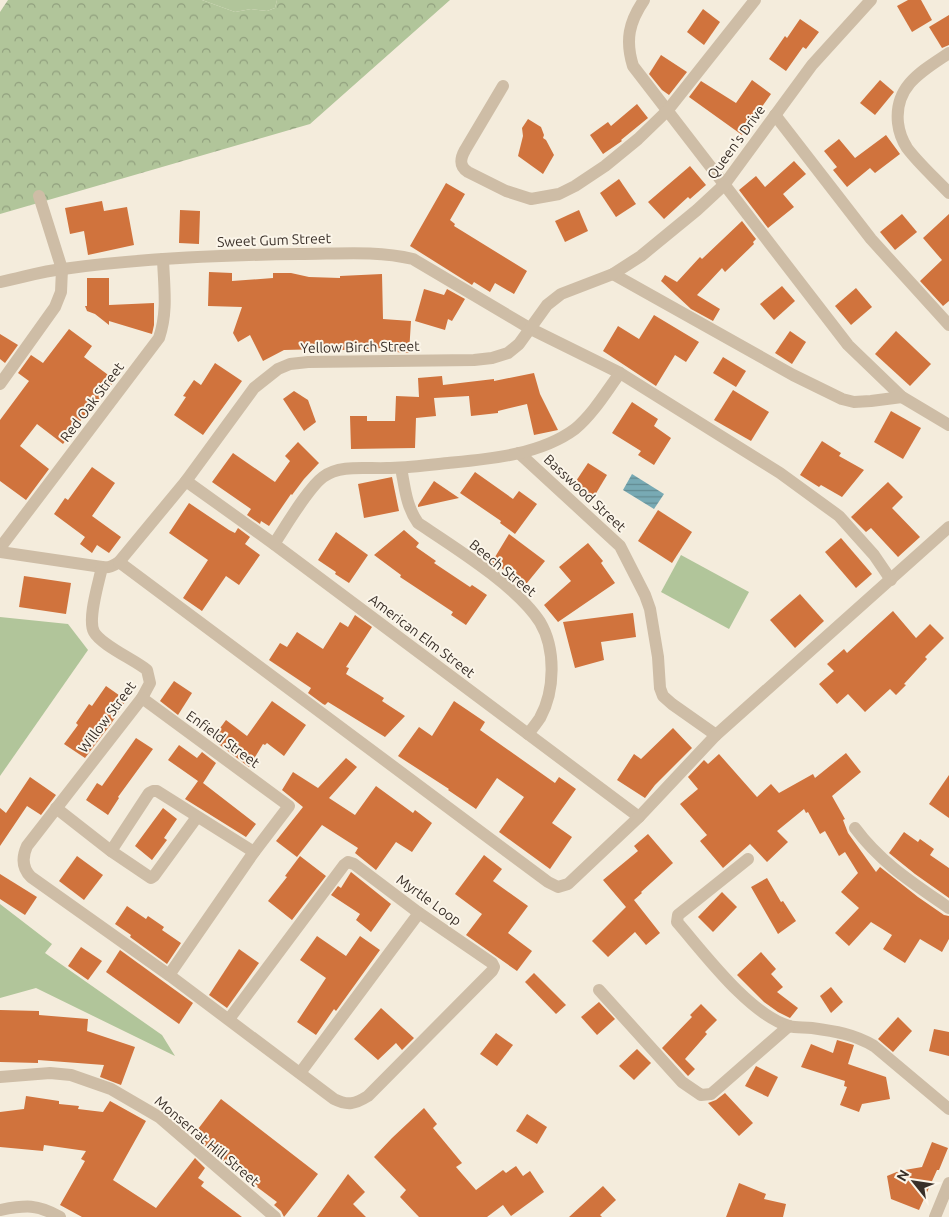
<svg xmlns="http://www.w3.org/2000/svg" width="949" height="1217" viewBox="0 0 949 1217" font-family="Ubuntu,sans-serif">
<defs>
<pattern id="forest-crowns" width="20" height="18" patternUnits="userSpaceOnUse" patternTransform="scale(1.25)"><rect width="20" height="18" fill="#b1c59a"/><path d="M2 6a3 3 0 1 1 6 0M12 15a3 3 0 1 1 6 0" fill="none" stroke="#91a07e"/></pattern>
<pattern id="water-rules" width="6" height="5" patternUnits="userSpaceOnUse" patternTransform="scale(1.25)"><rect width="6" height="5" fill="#78aab4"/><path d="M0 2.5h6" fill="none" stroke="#638b92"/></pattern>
</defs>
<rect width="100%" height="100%" fill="#f4ecdc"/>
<g fill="#b1c59a">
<path d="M202,0h75l-2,8 -8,3 -16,-2 -16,3z"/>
<path d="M681,555l68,37 -20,37 -68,-37z"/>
<path d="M0,617l68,7 20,26 -88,126z"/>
<path d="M0,904l52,40 -7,9 117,82 13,21 -139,-68 -36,10z"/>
</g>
<path fill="url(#forest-crowns)" d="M8,0h194l33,12 16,-3 16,2 8,-3 2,-8h173l-140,124 -310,90v-202z"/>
<path fill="url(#water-rules)" d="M632,474l32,20 -10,15 -31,-19z"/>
<g fill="#d0733d">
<path d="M908,0h13l11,20 -20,12 -15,-26z"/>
<path d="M703,9l17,13 -16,23 -17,-13z"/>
<path d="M949,15v30l-7,3 -13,-21z"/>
<path d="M800,19l19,13 -13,17 -3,-2 -17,24 -17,-12 16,-23 2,2z"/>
<path d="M661,55l26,17 -18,23 -7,-5 -13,-16z"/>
<path d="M752,80l19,14 -29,41 -53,-38 12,-16 35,22z"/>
<path d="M880,80l14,12 -19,23 -15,-12z"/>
<path d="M637,104l11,14 -27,22 1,1 -19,13 -13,-19 18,-13 3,4z"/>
<path d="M528,119l13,8 3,8 -1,3 3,2 8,15 -11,19 -25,-18 5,-20 -1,-8z"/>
<path d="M886,135l14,19 -25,19 -5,-5 -23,19 -14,-17 4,-3 -13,-16 15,-12 16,19z"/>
<path d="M794,161l12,13 -23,20 11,13 -26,21 -29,-38 17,-14 9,11z"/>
<path d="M690,166l16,19 -16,14 -2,-2 -24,22 -16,-17z"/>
<path d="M619,179l17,25 -20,13 -16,-24z"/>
<path d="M446,183l19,11 -15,26 5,4 -1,2 73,45 -13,23 -19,-11 -5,9 -16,-10 -2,3 -62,-39z"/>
<path d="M102,201l2,10 23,-4 7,38 -46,10 -4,-24 -14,3 -5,-26z"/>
<path d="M180,210l20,1 -1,33 -20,-1z"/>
<path d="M579,210l9,21 -23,11 -10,-21z"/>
<path d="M902,214l15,18 -22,18 -15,-18z"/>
<path d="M949,214v87l-6,5 -23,-25 22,-21 -19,-22z"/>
<path d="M742,221l14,18 -3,3 1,2 -29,28 -3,-4 -25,27 23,14 -7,12 -22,-12 -30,-28 4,-6 12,7 23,-25 2,2z"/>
<path d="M209,272l23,1v8l41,-3v-5h18l18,4 31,1v-2l42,-2 1,45 28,2 -2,32 -26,-2v-3l-60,3v-2l-39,1 -21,11 -13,-26 -12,7 -5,-9 9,-26 -34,-1z"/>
<path d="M87,278h22v27l45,-2v22l-2,9 -43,-13v4l-14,-11 -8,-3 -2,-5h2z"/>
<path d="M782,286l13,15 -21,19 -14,-16z"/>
<path d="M856,288l16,19 -21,18 -16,-19z"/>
<path d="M424,289l20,6 3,-6 18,10 -13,22 -4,-2 -3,11 -30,-9z"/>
<path d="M654,315l45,27 -13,20 -11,-7 -19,31 -53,-35 15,-25 21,13z"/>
<path d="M69,329l23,17 -8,11 31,23 -18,24 -8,9 -2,-1 -24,32 -26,-20 -17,22 29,23 -23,31 -26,-19v-61l29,-39 -11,-8 13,-18 12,8z"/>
<path d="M790,331l16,11 -14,22 -17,-11z"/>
<path d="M896,331l35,33 -21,22 -35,-32z"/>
<path d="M0,334l18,11 -13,18 -5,-4z"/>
<path d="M723,357l23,14 -10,16 -23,-14z"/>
<path d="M215,363l27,18 -39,54 -29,-20 12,-18 -3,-1 11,-16 7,5z"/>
<path d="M534,373l6,21 18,36 -24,5 -7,-31 -29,7v2l-27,3 -2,-20 -35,2 2,18 -20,2 -1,30 -64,1 -1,-33h17v5h28l1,-25 23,1 -1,-19 24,-2 1,9 51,-6v2z"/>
<path d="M733,390l36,22 -18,29 -37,-21z"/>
<path d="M294,391l14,9 8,22 -12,9 -21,-32z"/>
<path d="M632,402l26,17 -4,7 17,12 -17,27 -16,-10 3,-4 -29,-18z"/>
<path d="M891,411l30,17 -18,31 -29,-17z"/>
<path d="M822,441l19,12 -2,3 25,14 -22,27 -21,-12 -2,2 -19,-12z"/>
<path d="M298,442l21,21 -15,16 -12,16 -1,-1 -22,32 -8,-5 -1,3 -13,-9 4,-6 -39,-27 21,-29 42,29 15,-21 -5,-5z"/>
<path d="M588,463l19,12 -15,25 -20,-13z"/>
<path d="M92,467l23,16 -23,33 29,21 -12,16 -12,-8 -5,8 -12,-9 5,-7 -31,-23 11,-16 3,2z"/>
<path d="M475,472l38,27 6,-8 18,13 -22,30 -15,-11 1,-2 -41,-28z"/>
<path d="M392,477l7,34 -35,7 -6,-34z"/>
<path d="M434,481l25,17 -41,9v-2z"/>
<path d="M888,482l15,15 -11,11 28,29 -22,20 -27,-29 -5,4 -15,-15z"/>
<path d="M189,503l40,27 6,3 3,-5 12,9 -5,7 15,11 -21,30 -13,-9 -24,35 -19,-13 25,-38 -39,-27z"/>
<path d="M658,510l34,22 -20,31 -34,-22z"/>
<path d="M404,530l15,13 -3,4 20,14 -2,2 36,24 2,-2 15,10 -21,30 -15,-10 2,-3 -53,-35 1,-2 -27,-20z"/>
<path d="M336,532l32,23 -19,28 -14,-9 1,-2 -18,-12z"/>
<path d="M509,534l36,27 -23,28 -15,-14 2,-2 -17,-11z"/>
<path d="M841,538l31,36 -16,14 -31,-36z"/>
<path d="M588,543l15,18 -2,2 14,20 -57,39 -14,-17 27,-24 -12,-14z"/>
<path d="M24,576l47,7 -5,31 -47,-7z"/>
<path d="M800,594l24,27 -29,27 -25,-28z"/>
<path d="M893,611l23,27 14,-14 14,14 -19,19 2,2 -23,25 2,1 -10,10 -6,-6 -25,23 -17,-18 -11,10 -18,-20 15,-13 -7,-7 17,-15 3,4z"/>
<path d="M633,613l3,24 -35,5 3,18 -29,8 -12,-46z"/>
<path d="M355,615l17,12 -26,40 3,1 -3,6 38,24 -2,3 23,15 -20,21 -57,-35 -3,3 -2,-1 -15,-11 3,-5 -42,-28 11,-17 7,4 10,-15 26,17 17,-27 8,5z"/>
<path d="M174,681l18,12 -14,22 -18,-14z"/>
<path d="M106,686l20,14 -15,24 -26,34 -21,-14 14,-19 -2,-2 13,-19 3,2z"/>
<path d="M272,701l34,24 -22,31 -17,-13 -2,2 -2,-1 -14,23 -37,-28 14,-19 21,16z"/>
<path d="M454,701l31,21 -5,8 75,53 4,-6 17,12 -24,34 20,14 -22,32 -51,-37 25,-35 -27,-19 -21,31 -28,-19 1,-1 -51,-33 21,-29 13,9z"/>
<path d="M673,728l19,20 -37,37 -10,13 -28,-18 17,-26 7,5z"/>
<path d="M136,738l17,11 -35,48 1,1 -11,17 -22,-15 11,-17 5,3z"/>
<path d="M179,745l18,13 5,-6 14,11 -13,20 53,41 -10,13 -61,-38 13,-18 -30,-21z"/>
<path d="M846,753l15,19 -29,24 13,23 -2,1 5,13 28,39 4,-5 38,30 26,18 5,1v23l-7,13 -22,-13 -15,24 -22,-14 9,-14 -21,-13 -22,24 -14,-13 24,-25 -18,-16 17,-19 -13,-21 -6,4 -14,-25 -5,3 -12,-22 -2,1 -2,-4 -27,22 11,11 -21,20 -17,-18 -27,24 -23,-27 7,-6 -27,-31 18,-15 -10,-12 16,-17 4,4 11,-10 38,43 14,-13 8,9 34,-19 2,4z"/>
<path d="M346,758l11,9 -28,31 26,17 21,-29 37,27 2,-3 17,13 -20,29 -16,-10 -20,28 -21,-17 3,-5 -36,-23 -25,32 -21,-16 27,-34 -21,-17 11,-18 25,16z"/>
<path d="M949,775v43l-20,-14z"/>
<path d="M30,777l26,18 -15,20 -14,-9 -27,40v-38l6,5z"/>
<path d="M163,808l14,11 -13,19 3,2 -15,20 -17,-14z"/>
<path d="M904,832l14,10 2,-3 14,10 -4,6 19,13v30l-34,-24 -26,-21z"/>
<path d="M648,834l25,29 -32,29 1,1 -8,7 26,33 -14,12 -11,-13 -27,25 -16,-16 40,-40 -6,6 -23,-27 35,-29 -4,-5z"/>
<path d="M484,855l18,14 -9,12 35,25 -20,27 24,18 -15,20 -51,-36 16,-21 -27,-20z"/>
<path d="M77,856l26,19 -19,25 -25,-19z"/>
<path d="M300,856l26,20 -34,44 -24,-19 19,-24 -2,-1z"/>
<path d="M351,872l40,32 -20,28 -15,-12 4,-6 -29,-19 7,-9 3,2z"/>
<path d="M0,874l37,23 -12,18 -25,-16z"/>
<path d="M767,878l14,24 2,-1 13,20 -18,13 -27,-47z"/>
<path d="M722,892l15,15 -24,25 -15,-15z"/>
<path d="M127,906l19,13 2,-3 16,11 -2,3 19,13 -14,21 -37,-27 1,-2 -16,-11z"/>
<path d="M317,936l29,20 14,-20 20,14 -44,61 -2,-2 -18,26 -19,-13 29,-44 -26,-18z"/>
<path d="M81,947l21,14 -14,19 -20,-14z"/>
<path d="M239,949l20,14 -32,45 -18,-13z"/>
<path d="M120,950l73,53 -14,21 -73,-52z"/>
<path d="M761,952l15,17 -5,5 12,13 -6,5 21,16 -8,10 -12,-6 -14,-10 -27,-27z"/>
<path d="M534,973l32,32 -10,9 -31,-32z"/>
<path d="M831,987l12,15 -12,11 -11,-17z"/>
<path d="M599,1002l16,17 -18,16 -16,-18z"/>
<path d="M701,1004l16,16 -12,12 2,2 -22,25 10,10 -7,7 -26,-28 30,-31 -2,-2z"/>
<path d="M381,1008l33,30 -12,12 -6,-7 -18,17 -24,-21z"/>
<path d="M0,1010l39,1v4l49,4 -1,12 48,16 -14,38 -21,-8 4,-12 -66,-5v3l-38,-1z"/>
<path d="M898,1017l14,14 -19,21 -15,-13z"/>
<path d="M934,1029l15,3v24l-20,-5z"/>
<path d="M496,1033l17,12 -16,21 -17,-12z"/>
<path d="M837,1040l17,5 -6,19 38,13 4,22 -28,5 -3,8 -19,-7 7,-18 -3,-1 1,-5 -44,-14 10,-23 22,9z"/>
<path d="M637,1049l14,14 -17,17 -15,-14z"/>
<path d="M756,1066l22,11 -10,20 -23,-11z"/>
<path d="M725,1093l28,30 -14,13 -31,-33 8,-3z"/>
<path d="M26,1096l33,5v3l20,2 -1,3 25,3 7,-11 36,20 -33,59 43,28 39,-50 10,10 -7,10 6,4 -3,4 41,31h-160l-22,-12 25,-44 -4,-2 5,-8 -42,-6 -1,6 -43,-4v-35l24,-3z"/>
<path d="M221,1099l97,75 -34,43 -3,-6 -7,-6 3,-3 -20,-15 1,-1 -22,-16 -1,1 -36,-30 5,-7 -6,-5z"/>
<path d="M424,1108l13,16 -4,4 29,35 -6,4 20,23 27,-20 3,3 10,-7 7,10 7,-5 14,21 -33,24 -8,-11 -16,12h-68l-19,-20 6,-7 -32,-33 18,-19z"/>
<path d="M527,1114l20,13 -10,17 -21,-13z"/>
<path d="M932,1142l16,6 -9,22h-2l-18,40 -28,-11 -4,-23 12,-5 23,-4z"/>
<path d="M348,1174l17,18 -12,12 13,13h-49z"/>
<path d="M739,1183l27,11 -2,5 22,5 -3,13h-57z"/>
<path d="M603,1186l13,14 -16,15 2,2h-33z"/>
</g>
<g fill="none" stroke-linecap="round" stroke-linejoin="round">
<g stroke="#cebda6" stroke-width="12">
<path d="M644,0c-15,22 -19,40 -11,66l215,279 54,52 47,28"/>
<path d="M949,53c-27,18 -55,33 -51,70 1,9 4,17 9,25 12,16 28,30 42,45"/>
<path d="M503,86l-38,64c-5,9 -6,16 3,22l38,19 25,8 28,-5 16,-8 30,-20 33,-27 29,-28 88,-111"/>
<path d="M775,115l96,124 78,86"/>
<path d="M613,274l180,101 49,24 12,3 17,-1 31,-4"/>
<path d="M0,282c21,-4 42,-11 63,-13 78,-11 158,-14 236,-15 38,0 77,-4 114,5l118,70 89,44 160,100 59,43 35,39 17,25"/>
<path d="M0,384l55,-77 6,-15 1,-23 -23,-73"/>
<path d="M519,453l101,93 25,49 5,14 8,48 2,31 3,8 9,8 44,31"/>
<path d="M401,468c4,20 5,38 17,55 36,24 99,63 122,99 16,27 15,69 0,96 -4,6 -8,11 -12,16"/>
<path d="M186,481l88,63 365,273"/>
<path d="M274,544c12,-18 34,-56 49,-67 17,-13 44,-8 64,-9 20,0 40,-3 61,-5 41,-4 92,-8 127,-34 18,-15 31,-37 45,-56"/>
<path d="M0,548l159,-210c9,-26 5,-51 4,-79"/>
<path d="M0,552l102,15c7,1 11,-1 17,-5l67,-81 68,-93 24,-19 12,-5 18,-2 166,-2 18,-2 16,-5 11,-9 28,-39 14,-11 52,-20 28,-18 56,-46 27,-25 88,-120 59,-65"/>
<path d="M119,562l429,320 10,5 10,-3 71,-67 77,-82 233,-208"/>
<path d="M102,567c-3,15 -15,52 -8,65 7,13 41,28 53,38l3,13 -8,15 -115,148c-5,11 -5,22 4,31l138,98 165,124c14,7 21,5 34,-3l124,-125 2,-4 -2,-4 -73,-50 -65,-49 -6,-2 -4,3 -115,154"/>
<path d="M142,698l147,108 -35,46 -85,123"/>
<path d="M56,808l55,43 40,27 3,-2 43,-59"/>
<path d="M855,828c26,35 58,55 94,80"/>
<path d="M111,851l38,-58 4,-2h4l97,61"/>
<path d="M748,859l-70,56 -1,7c27,31 72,92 112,104 7,2 15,1 23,2 22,3 42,6 62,18l75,63"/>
<path d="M599,990l83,92 19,13 10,-1 7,-6 71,-62"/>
<path d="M300,1073l119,-160"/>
<path d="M0,1077l50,-4 21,2 40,14 48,28 116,100"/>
<path d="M0,1210c26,-5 37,-6 60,7"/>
<path d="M935,1217l14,-34"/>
</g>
</g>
<g text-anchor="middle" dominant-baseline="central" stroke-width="4" stroke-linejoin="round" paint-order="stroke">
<g font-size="14" fill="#392f28" stroke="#fbf5e9">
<text transform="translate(736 142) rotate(-54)">Queen's Drive</text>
<text transform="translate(274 240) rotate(-2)">Sweet Gum Street</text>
<text transform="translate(360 347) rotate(-1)">Yellow Birch Street</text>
<text transform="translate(92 402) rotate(-53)">Red Oak Street</text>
<text transform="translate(585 493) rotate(43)">Basswood Street</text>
<text transform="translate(503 568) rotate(39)">Beech Street</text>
<text transform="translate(422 636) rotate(37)">American Elm Street</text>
<text transform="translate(107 717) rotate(-53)">Willow Street</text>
<text transform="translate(223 739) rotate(36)">Enfield Street</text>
<text transform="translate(429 900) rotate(36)">Myrtle Loop</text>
<text transform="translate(207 1141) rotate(40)">Monserrat Hill Street</text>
</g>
</g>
<g transform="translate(914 1182) rotate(300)" stroke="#fbf5e9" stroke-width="4" paint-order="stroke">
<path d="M0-4L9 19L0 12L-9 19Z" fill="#392f28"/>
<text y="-8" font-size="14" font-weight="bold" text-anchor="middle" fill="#392f28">N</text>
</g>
</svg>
